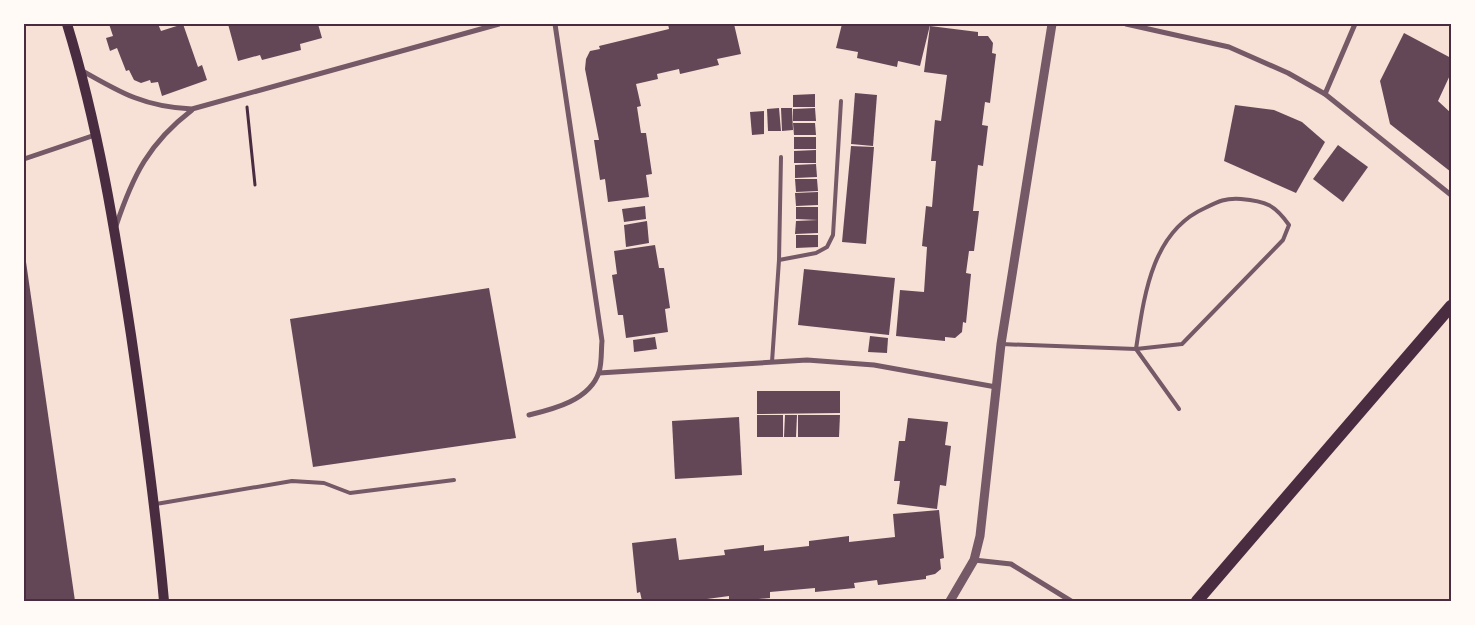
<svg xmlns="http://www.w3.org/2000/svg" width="1475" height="625" viewBox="0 0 1475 625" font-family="Ubuntu,sans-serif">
<rect width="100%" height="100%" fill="#f7e1d7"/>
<g fill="#644757">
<path d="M109,24h49l3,7 22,-7 15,43 4,-2 5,15 -45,16 -4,-14 -7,1 -1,-3 -9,3 -7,-3 -5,-10 -3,1 -9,-23 -7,3 -4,-13 7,-2z"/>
<path d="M228,24h90l4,14 -22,6 1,6 -39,10 -2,-5 -22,6z"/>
<path d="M668,24h66l7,30 -24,5 2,6 -39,9 -1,-5 -22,5 1,5 -22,5 5,22 -4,1 4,26h5l6,41 -6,1 3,22 -41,5 -3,-23 -5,1 -6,-40h5l-14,-71 1,-10 4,-8 10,-2 -1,-3 70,-17z"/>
<path d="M842,24l88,1 -10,41 -22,-5 -1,6 -40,-9 1,-6 -22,-4z"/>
<path d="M930,26l48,6v4h10l5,7 -1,10 4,1 -6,49 -5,-1 -3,23 6,1 -5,40 -5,-1 -5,46h6l-5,40h-5l-3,22 5,1 -5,49 -3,-1 -1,10 -7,6 -10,-1v4l-49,-5 4,-46 24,2 3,-45 -5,-1 4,-40 6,1 4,-46h-5l4,-41 6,1 6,-46 -23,-3z"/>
<path d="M1404,33l47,25v15l-13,28 13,12v59l-61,-48 -10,-43z"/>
<path d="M855,93l22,2 -4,51 -22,-2z"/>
<path d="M815,94v13h-22v-12z"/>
<path d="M1235,105l39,5 28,12 23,20 -29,51 -72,-32z"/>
<path d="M779,108l2,23h-13l-1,-22z"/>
<path d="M781,108h11l1,22 -11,1z"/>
<path d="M815,108l1,13h-23v-12z"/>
<path d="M764,111v23l-12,1 -2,-23z"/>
<path d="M793,123h22l1,12h-22z"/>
<rect x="794" y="137" width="22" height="12"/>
<path d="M1338,145l30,22 -25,35 -30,-23z"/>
<path d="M851,146l23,1 -8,97 -24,-2z"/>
<path d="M816,150v13h-22v-12z"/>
<path d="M816,164l1,13 -22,1v-13z"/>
<path d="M795,179h22l1,12 -22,1z"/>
<path d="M818,192v13l-22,1 -1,-13z"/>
<path d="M645,206l1,13 -22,3 -2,-13z"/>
<path d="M796,207h22v13l-22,-1z"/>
<path d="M818,220v13l-23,1 1,-13z"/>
<path d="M647,221l2,22 -23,4 -2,-22z"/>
<path d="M796,235h22v12l-22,1z"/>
<path d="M655,245l4,23h5l6,40 -5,1 3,23 -42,6 -3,-23h-5l-6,-40 5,-1 -3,-23z"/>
<path d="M24,255h1l50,346h-51z"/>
<path d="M804,269l91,9 -6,57 -91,-10z"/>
<path d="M489,288l27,150 -203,29 -23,-148z"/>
<path d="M870,336l18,2 -1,15 -19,-1z"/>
<path d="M655,337l2,12 -23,3 -1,-12z"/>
<path d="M757,391h83v22l-83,1z"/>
<rect x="757" y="415" width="26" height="22"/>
<path d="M785,415h12l-1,22h-12z"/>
<path d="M798,415h42l-1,22h-41z"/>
<path d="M739,417l3,58 -67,4 -3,-58z"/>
<path d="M908,418l40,4 -3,23 6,1 -5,40 -6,-1 -3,24 -40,-5 3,-23h-6l5,-40h6z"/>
<path d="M939,510l5,48 -4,1 1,10 -6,5 -9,2v3l-48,6 -1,-5 -23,3 1,5 -40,4v-4l-45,4v6l-33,3h-8v-5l-22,3v2h-65l-2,-9 -3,1 -5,-50 44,-5 3,22 46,-5 -1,-5 40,-5v6l45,-5v-5l40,-5v6l46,-5 -2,-23z"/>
</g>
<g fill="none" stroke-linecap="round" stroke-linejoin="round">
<path stroke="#4a2c40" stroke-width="3" d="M247,107l8,78"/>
<g stroke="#755966" stroke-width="4">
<path d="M779,260l37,-7 11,-6 6,-12 8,-134"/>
<path d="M1001,344l135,5 46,-5 101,-104 6,-15c-14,-20 -23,-24 -48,-26 -16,-1 -22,2 -36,9 -54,24 -61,89 -69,141l43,60"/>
<path d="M772,362l7,-102 2,-103"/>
<path d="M156,504l136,-23 32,2 26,10 104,-13"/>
</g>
<g stroke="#755966" stroke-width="5">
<path d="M1126,24l103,23 59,26 37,21 126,101"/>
<path d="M81,70c40,23 64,37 111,39l307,-85"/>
<path d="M1325,94l30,-70"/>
<path d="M24,159l71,-24"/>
<path d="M116,226c17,-51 33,-83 76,-116"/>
<path d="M599,373l208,-13 67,5 122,22"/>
<path d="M529,415c25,-6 61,-15 70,-43 3,-9 2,-21 3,-31l-47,-317"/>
<path d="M974,560l37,4 60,37"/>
</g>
<path stroke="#755966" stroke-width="9" d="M950,601l24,-41 6,-24 21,-192 51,-320"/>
<path stroke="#4a2c40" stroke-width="10" d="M67,24c31,101 48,206 64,311 13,89 25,177 33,266"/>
<path stroke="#4a2c40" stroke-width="12" d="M1197,601l254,-295"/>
</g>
<rect width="1475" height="625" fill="none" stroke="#fffaf5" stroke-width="50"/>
<rect x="25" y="25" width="1425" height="575" fill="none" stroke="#4a2c40" stroke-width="2"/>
</svg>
